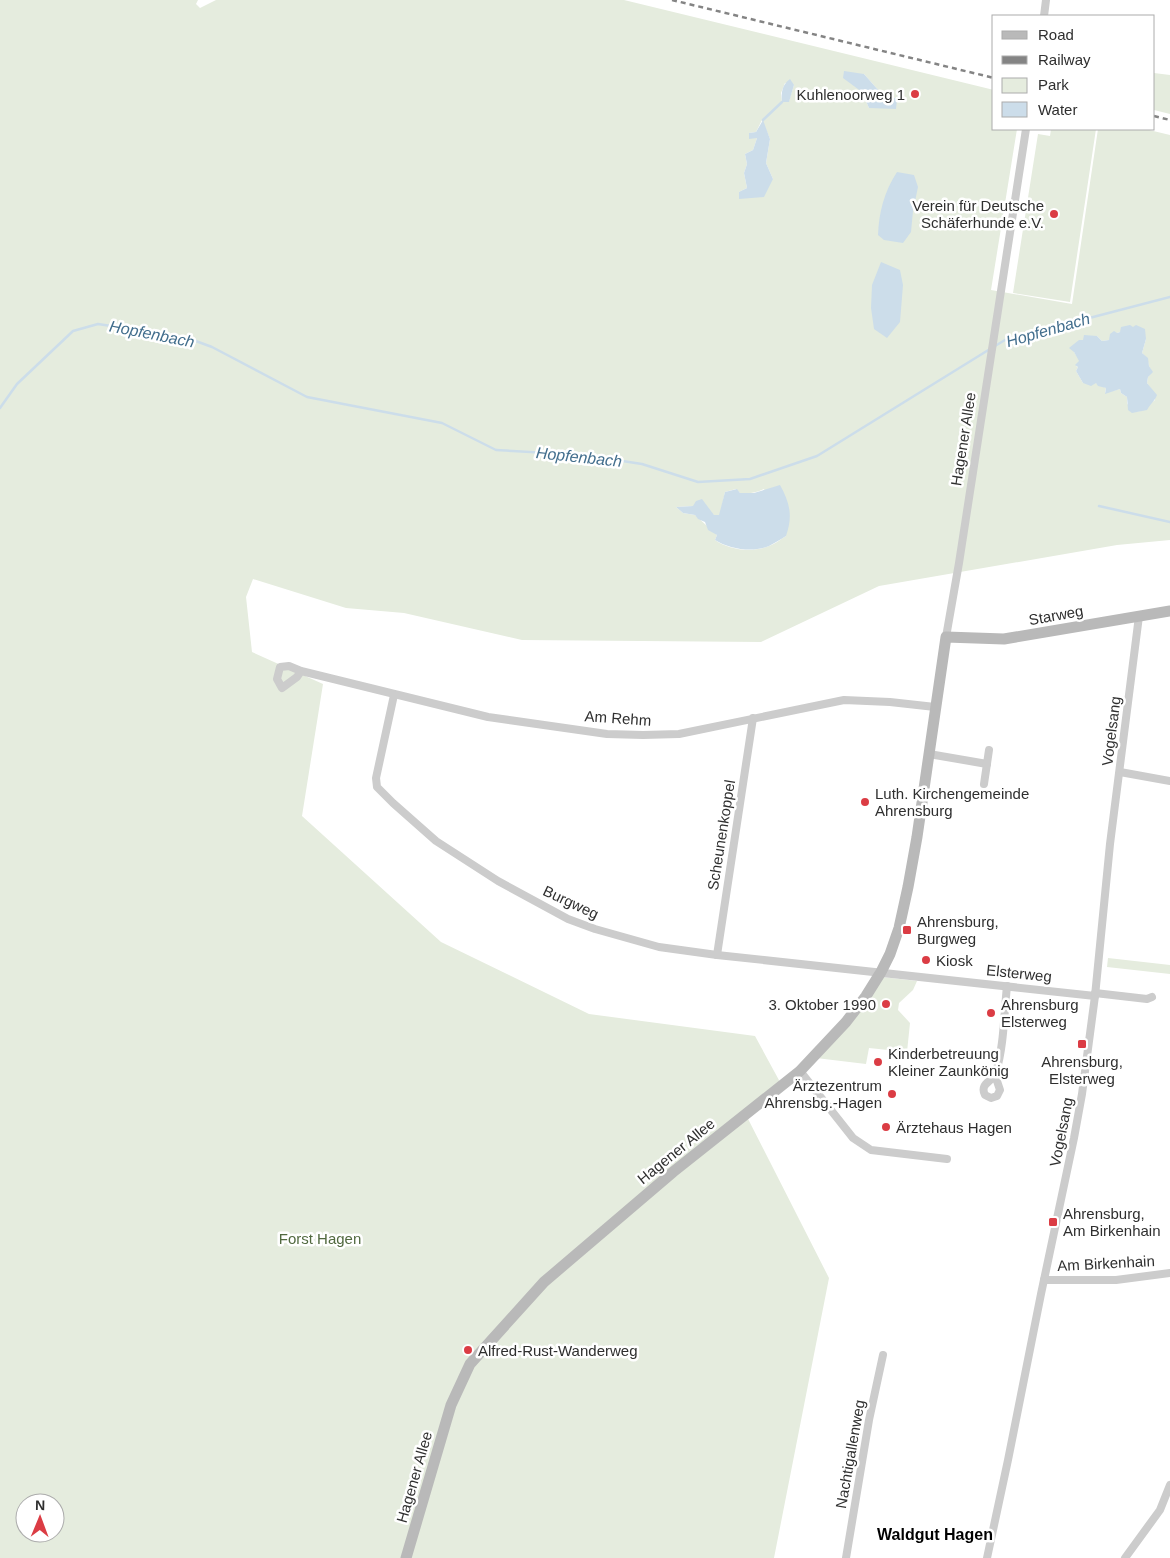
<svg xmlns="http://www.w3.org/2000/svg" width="1170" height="1558" viewBox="0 0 1170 1558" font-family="Helvetica,sans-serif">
<rect width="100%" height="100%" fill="#fff"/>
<g fill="#e5ecde" fill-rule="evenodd">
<path d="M0,0h198l-2,4 4,4 16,-8h408l370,90v39h23l-26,161 81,14 26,-175h47l25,6v405l-53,5 -238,41 -118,56 -239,-2 -118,-27 -58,-5 -93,-29 -7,18 6,55 71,32 -21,132 139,126 148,72 166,22 25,46 -36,29 85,167 -55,280h-774zM864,74l15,17 18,8 -28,9 -7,-16zM785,83l9,2 -5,16 -7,1 -1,-9zM762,120l8,19 -4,24 7,16 -34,13 8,-4 -3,-15 3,-9 -2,-10 8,-4 4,-12 -8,-5 7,-1zM1133,327l13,12 -4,14 5,5 2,8 3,6 -4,5 -1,6 8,11v6l-14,11 -9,1 -5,-9v-6l-6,-4 -1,-4 -15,4 1,-5 -10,-5h-13l-7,-12 2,-4 -2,-1 4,-5 -6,-9 9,-11 14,-5 5,5 7,-1 8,-7zM736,489l4,4c10,1 15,0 24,-4l22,47c-5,3 -11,8 -17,10 -17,7 -40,4 -54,-6l2,-5 -22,-20 -12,-2 -7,-6 17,-1 21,9h6l5,-23zM25,1503h30v30h-30z"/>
<path d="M1154,73l16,2v39l-16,-4z"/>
<path d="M1051,129h45l-26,173 -57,-9 25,-159 12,2z"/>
<path d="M1108,958l62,7v9l-63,-7z"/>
<path d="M882,977l35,4 -4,9 -14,13 -1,7 12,13 -3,29 -38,-4 -3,16 -50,-6z"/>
</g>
<g fill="#ccddea">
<path d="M844,71l20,3 15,17 18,8 -1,10 -27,-1 -7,-16 -19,-14z"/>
<path d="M790,79l4,6 -5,17h-7c-1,-10 0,-17 8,-23z"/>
<path d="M763,120l7,19 -4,24 7,16 -9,18 -25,2v-7l8,-4 -3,-15 3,-9 -2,-10 8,-4 4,-12 -8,1v-6l7,-1z"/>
<path d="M897,172l17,3 4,12 -5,24 -2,21 -8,11 -19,-3 -6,-5c1,-23 6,-43 19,-63z"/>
<path d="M881,262l19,8 3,15 -3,37 -13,16 -13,-9 -3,-21 1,-23z"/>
<path d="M1130,325l3,2 3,-2 9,4 1,10 -4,14 6,5 1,8 4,6 -5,5 -1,6 10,12c-2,6 -7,9 -10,15l-15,3 -4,-3 -1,-13 -6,-4 -1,-4 -15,5 1,-6 -8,-2 -2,-3 -5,3 -8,-3 -7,-12 2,-4 -3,-2 4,-4 -5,-9 -5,-4 10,-8h4l1,-5 13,1 5,5 7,-1 1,-6 4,-3 3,2 3,-1 1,-5z"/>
<path d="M780,485c10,18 13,31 6,51 -5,3 -11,7 -17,10 -16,7 -40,3 -54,-6l2,-5 -9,-5 -3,-8 -7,-3 -3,-4 -12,-2 -7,-6 17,-1 3,-5 6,-2 12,16h5l6,-23 12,-3 3,4h14z"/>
</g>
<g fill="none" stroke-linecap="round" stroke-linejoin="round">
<g stroke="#ccddea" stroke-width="2.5">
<path d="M763,120l19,-18"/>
<path d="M995,346l10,-6 165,-43"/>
<path d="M0,408l17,-24 56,-53 25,-7 87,13 27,10 95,50 135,26 54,27 87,5 59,9 56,18 52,-3 67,-23 173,-107"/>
<path d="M1099,506l71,16"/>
</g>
<g stroke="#ccc" stroke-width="8">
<path d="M1044,16l2,-16"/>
<path d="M946,637l13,-74 67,-434"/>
<path d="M301,671l-4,6 -15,11 -5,-9 3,-12 9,-1 12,5 187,46 119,17 36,1 36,-1 165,-34 46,2 45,5"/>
<path d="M394,695l-18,83 1,9 16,16 43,38 62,40 70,38 27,10 64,18 58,8 378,41"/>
<path d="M929,754l58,10"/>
<path d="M1120,772l50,9"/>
<path d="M984,784l5,-34"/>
<path d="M717,955l36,-237"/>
<path d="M1095,993l52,6 5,-2"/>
<path d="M800,1071l53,67 18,12 76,9"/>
<path d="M995,1075l5,15 -3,6 -6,2 -6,-3c-6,-12 8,-13 11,-23 8,-26 8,-58 11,-86"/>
<path d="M1044,1280h72l54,-7"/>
<path d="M846,1558l23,-138 14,-65"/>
<path d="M987,1558l21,-98 33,-166 33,-156 8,-44 13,-98 15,-152 29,-228"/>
<path d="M1125,1558l35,-48 10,-25"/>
</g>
<path stroke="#b9b9b9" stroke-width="11" d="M406,1558l45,-153 19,-41 74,-82 129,-110 127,-101 46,-49 20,-26 15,-24 9,-18 9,-26 9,-41 9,-50 29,-200 58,2 166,-28"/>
<g stroke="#848484" stroke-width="2.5" stroke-dasharray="5 4" stroke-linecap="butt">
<path d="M672,0l322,78"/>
<path d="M1154,116l16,4"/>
</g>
</g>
<g fill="#db3c44" stroke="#fff" stroke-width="2">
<circle cx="915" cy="94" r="5"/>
<circle cx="1054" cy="214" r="5"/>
<circle cx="865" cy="802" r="5"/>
<rect x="902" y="925" width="10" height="10" rx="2.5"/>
<circle cx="926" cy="960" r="5"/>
<circle cx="886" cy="1004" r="5"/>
<circle cx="991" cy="1013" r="5"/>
<rect x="1077" y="1039" width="10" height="10" rx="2.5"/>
<circle cx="878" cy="1062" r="5"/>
<circle cx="892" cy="1094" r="5"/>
<circle cx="886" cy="1127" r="5"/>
<rect x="1048" y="1217" width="10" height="10" rx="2.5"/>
<circle cx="468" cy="1350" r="5"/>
</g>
<g text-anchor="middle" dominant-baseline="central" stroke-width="5" stroke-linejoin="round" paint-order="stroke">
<g font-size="15" fill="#2f2f2f" stroke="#fff" text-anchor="start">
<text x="905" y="94" text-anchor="end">Kuhlenoorweg 1</text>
<text x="1044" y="205" text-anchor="end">Verein für Deutsche<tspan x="1044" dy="17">Schäferhunde e.V.</tspan></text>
<text x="875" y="793">Luth. Kirchengemeinde<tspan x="875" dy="17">Ahrensburg</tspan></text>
<text x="917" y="921">Ahrensburg,<tspan x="917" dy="17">Burgweg</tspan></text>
<text x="936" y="960">Kiosk</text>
<text x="876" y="1004" text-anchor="end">3. Oktober 1990</text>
<text x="1001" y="1004">Ahrensburg<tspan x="1001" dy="17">Elsterweg</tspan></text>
<text x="888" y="1053">Kinderbetreuung<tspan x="888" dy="17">Kleiner Zaunkönig</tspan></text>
<text x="1082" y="1061" text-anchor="middle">Ahrensburg,<tspan x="1082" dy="17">Elsterweg</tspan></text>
<text x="882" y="1085" text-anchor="end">Ärztezentrum<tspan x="882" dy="17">Ahrensbg.-Hagen</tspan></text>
<text x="896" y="1127">Ärztehaus Hagen</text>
<text x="1063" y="1213">Ahrensburg,<tspan x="1063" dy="17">Am Birkenhain</tspan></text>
<text x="478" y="1350">Alfred-Rust-Wanderweg</text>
</g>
<g font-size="15" fill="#2f2f2f" stroke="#fff">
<text transform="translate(963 439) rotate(-81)">Hagener Allee</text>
<text transform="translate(1056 615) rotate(-10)">Starweg</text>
<text transform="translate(618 718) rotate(4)">Am Rehm</text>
<text transform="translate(1111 731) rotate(-83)">Vogelsang</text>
<text transform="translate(721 835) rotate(-81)">Scheunenkoppel</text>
<text transform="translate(571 902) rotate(25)">Burgweg</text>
<text transform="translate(1019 973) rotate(6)">Elsterweg</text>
<text transform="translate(1061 1132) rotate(-79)">Vogelsang</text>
<text transform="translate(676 1151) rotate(-39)">Hagener Allee</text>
<text transform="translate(1106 1263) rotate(-3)">Am Birkenhain</text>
<text transform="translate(850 1454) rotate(-80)">Nachtigallenweg</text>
<text transform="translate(414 1477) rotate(-74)">Hagener Allee</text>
</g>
<g font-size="15" fill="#51693f" stroke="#fff">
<text x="320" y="1238">Forst Hagen</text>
</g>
<g font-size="16" font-style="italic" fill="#426e8d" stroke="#fff">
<text transform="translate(1048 330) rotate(-16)">Hopfenbach</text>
<text transform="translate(152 334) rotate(11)">Hopfenbach</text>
<text transform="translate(579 457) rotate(6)">Hopfenbach</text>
</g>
<g font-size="16" font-weight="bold" fill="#000" stroke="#fff">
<text x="935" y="1534">Waldgut Hagen</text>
</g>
</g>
<rect x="992" y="15" width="162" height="115" fill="#ffffff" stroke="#acacac"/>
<rect x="1002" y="31" width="25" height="8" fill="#b9b9b9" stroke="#acacac"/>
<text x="1038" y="40" font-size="15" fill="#2f2f2f">Road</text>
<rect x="1002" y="56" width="25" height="8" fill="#848484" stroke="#acacac"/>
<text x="1038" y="65" font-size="15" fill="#2f2f2f">Railway</text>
<rect x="1002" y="78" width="25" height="15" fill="#e5ecde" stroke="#acacac"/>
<text x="1038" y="90" font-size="15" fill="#2f2f2f">Park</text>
<rect x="1002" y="102" width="25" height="15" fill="#ccddea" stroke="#acacac"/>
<text x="1038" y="115" font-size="15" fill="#2f2f2f">Water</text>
<g transform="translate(40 1518) rotate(1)"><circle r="24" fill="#ffffff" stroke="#acacac"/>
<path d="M0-4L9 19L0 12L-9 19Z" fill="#db3c44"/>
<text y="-8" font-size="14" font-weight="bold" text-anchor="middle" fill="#2f2f2f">N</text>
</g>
</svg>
